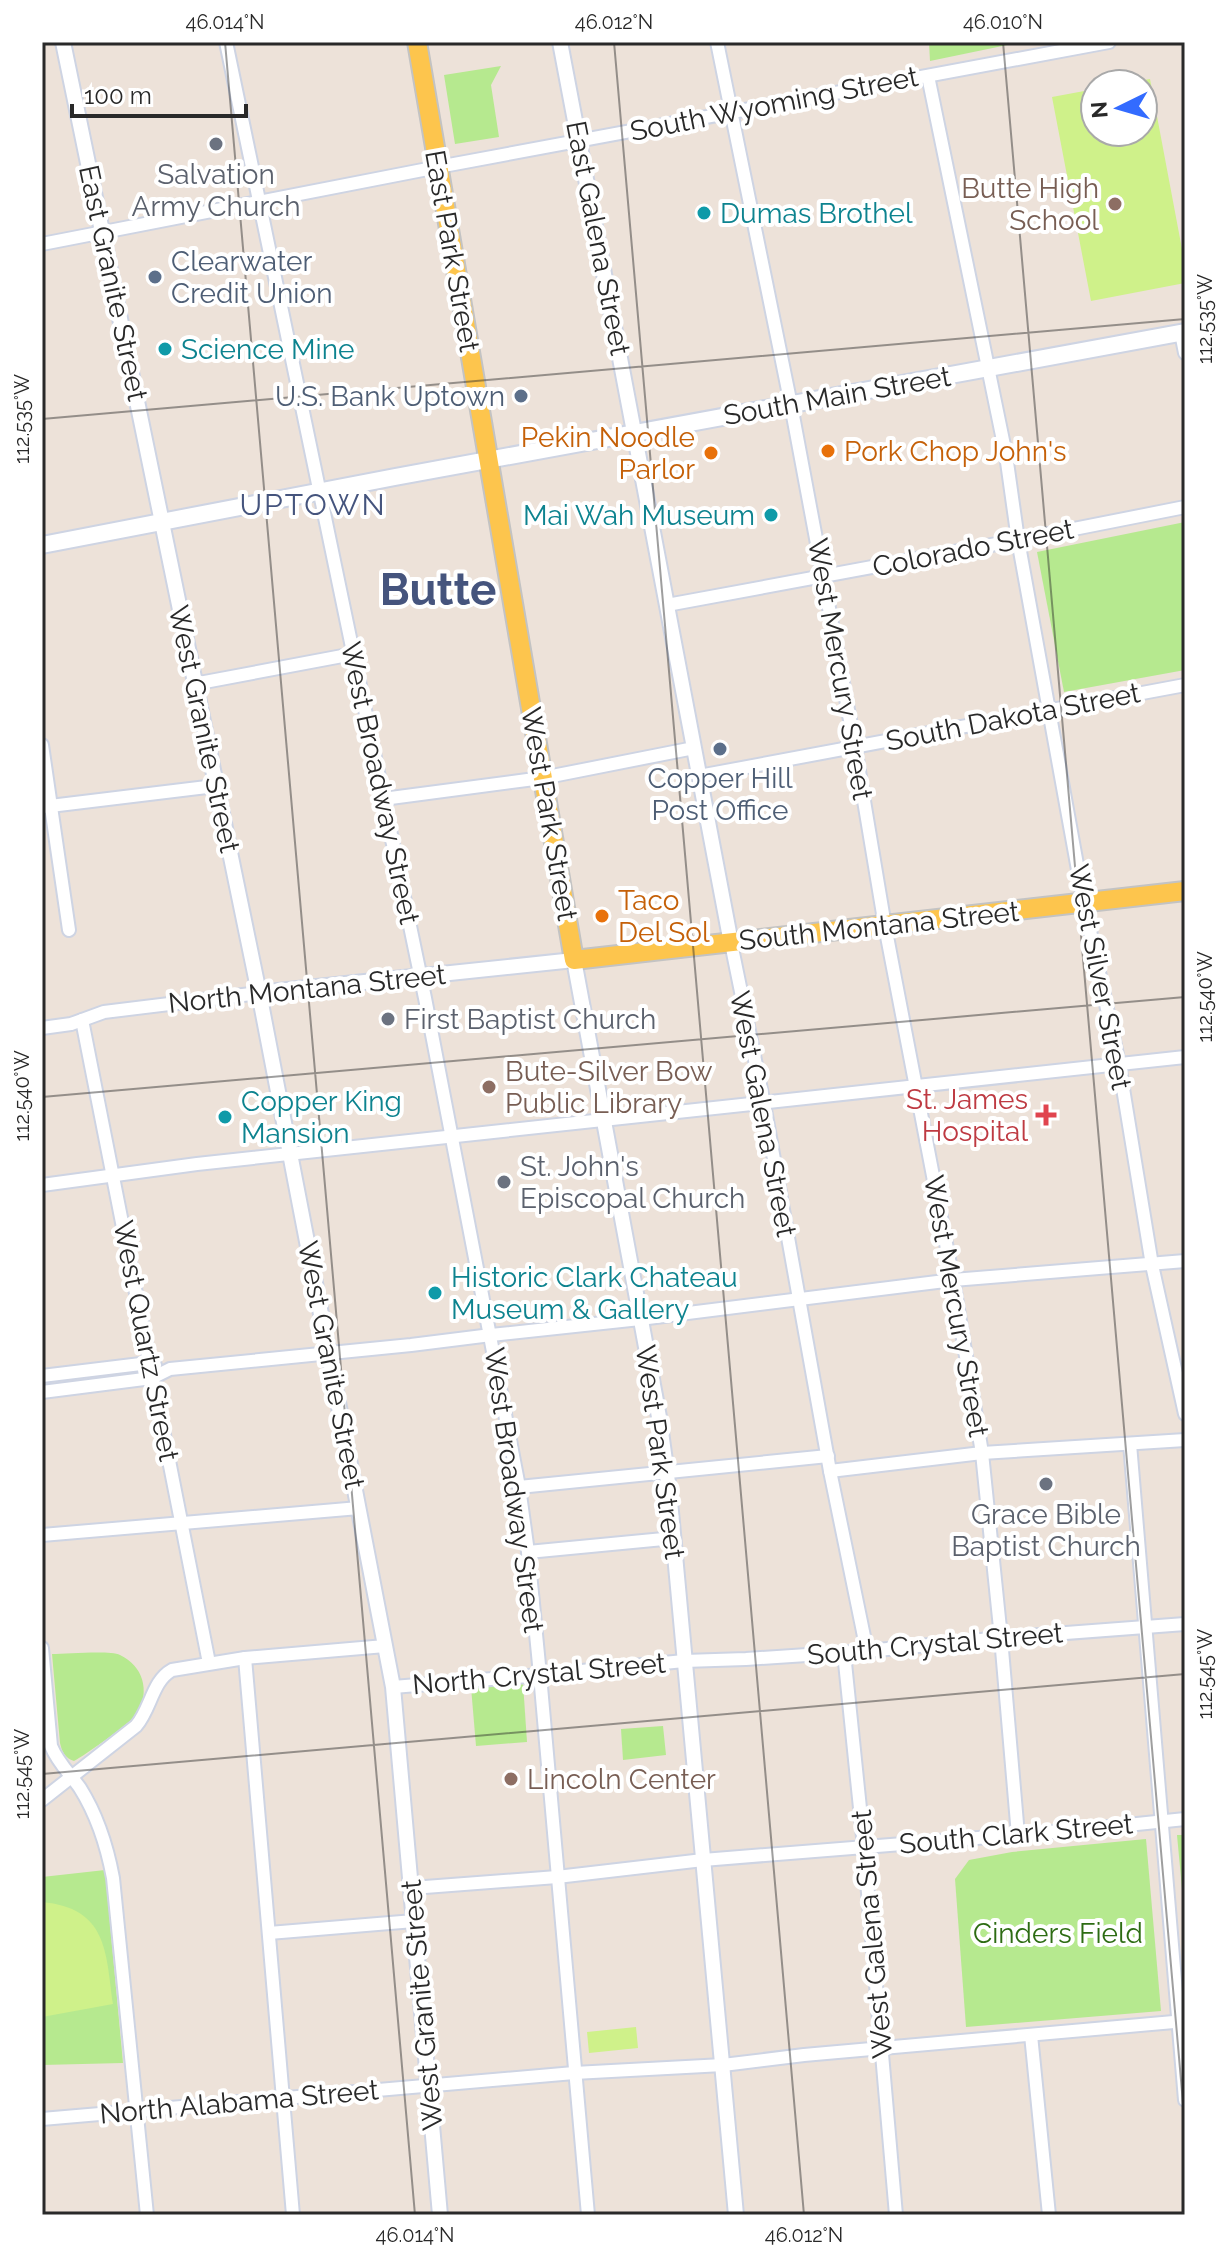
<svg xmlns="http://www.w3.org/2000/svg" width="1227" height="2257" viewBox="0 0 1227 2257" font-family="Raleway,sans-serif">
<rect width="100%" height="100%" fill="#ede2d9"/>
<g fill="#b6e98f">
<path d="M929,42h93l-92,19z"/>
<path d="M501,66l-10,19 8,52 -44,7 -11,-69z"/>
<path d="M1185,522v148l-121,22 -27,-140z"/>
<path d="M52,1654c15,0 58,-4 68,1 23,11 30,35 18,58 -5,8 -54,43 -64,48 -9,-3 -12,-9 -14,-18z"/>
<path d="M523,1683l4,59 -51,4 -5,-59z"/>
<path d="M663,1726l3,29 -43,5 -2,-31z"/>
<path d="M1177,1835h8v86z"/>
<path d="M1146,1839l15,172 -195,16 -11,-148 14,-19 43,-8z"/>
<path d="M105,1870l18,193 -81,2v-188z"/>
</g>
<g fill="#cff18a">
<path d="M1150,79l35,186v18l-94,18 -39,-204 43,-8v43h48v-48h-22z"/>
<path d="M42,1902c65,6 64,49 71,102l-71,13z"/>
<path d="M636,2027l2,21 -49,5 -2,-21z"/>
</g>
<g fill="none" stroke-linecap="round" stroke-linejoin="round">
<defs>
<g id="minor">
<path d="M226,42l199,956 94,489 9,65 12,123 48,540"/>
<path d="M717,42l74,363 64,342 30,179 68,354 17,100 12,73 19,185 17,197"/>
<path d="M928,76l78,379 12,85 66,363 35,161 33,201 33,149"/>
<path d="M42,244l396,-77 671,-125"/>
<path d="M1181,333l4,20"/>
<path d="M667,605l351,-65 167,-33"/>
<path d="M194,684l159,-30"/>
<path d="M42,745l27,185"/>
<path d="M699,776l486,-91"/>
<path d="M383,799l159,-21 152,-30"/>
<path d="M42,807l173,-21"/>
<path d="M731,943l33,161 66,367 37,180"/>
<path d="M82,1020l127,643"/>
<path d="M42,1028l29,-4 33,-12 155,-19"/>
<path d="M42,1185l155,-21 988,-107"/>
<path d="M42,1376l107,-13 6,2"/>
<path d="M42,1392l110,-14 18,-9 241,-24 80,-10 149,-16 313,-39 232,-19"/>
<path d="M1130,1444l55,656"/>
<path d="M830,1471l152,-18 203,-13"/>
<path d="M519,1487l309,-31"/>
<path d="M42,1535l317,-27"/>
<path d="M528,1552l146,-14"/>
<path d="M42,1648l9,98c7,17 19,28 29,42 17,27 27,58 33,90l34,337"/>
<path d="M844,1653l20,194 32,368"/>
<path d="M245,1658l48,557"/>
<path d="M393,1687l147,-12 144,-14 62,-2 121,-8 134,-13 184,-14"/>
<path d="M42,1800l94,-74c15,-17 16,-45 36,-56l73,-12 140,-12"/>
<path d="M412,1888l145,-11 146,-17 386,-31 96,-10"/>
<path d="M269,1933l145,-12"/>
<path d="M1031,2035l18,180"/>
<path d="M42,2119l532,-46 149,-8 81,-10 381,-34"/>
</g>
<g id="tertiary">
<path d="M63,42l196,951 134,694 47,528"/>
<path d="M560,42l171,901"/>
<path d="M259,993l315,-33 85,457 10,73 67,725"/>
</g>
<path id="secondary" d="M42,545l353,-68 790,-145"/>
<path id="primary" d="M417,42l157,918 611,-69"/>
</defs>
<use href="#minor" stroke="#ced4e3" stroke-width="16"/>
<use href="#tertiary" stroke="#ced4e3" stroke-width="18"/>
<use href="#secondary" stroke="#ced4e3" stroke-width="20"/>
<use href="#primary" stroke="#c3c3c3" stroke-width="22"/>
<use href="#minor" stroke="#fff" stroke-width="12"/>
<use href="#tertiary" stroke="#fff" stroke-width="14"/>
<use href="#secondary" stroke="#fff" stroke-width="16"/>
<use href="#primary" stroke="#fdc54d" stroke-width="18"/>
</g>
<path fill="none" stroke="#292929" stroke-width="2" stroke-opacity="0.45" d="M225,42l190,2173M614,42l190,2173M1003,42l182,2084M42,419l1143,-100M42,1097l1143,-100M42,1774l1143,-100"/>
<g fill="#6b7280" stroke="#fff" stroke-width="3">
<circle cx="216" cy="144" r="8"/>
<circle cx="388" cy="1019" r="8"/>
<circle cx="504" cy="1182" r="8"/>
<circle cx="1046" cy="1484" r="8"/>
</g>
<g fill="#8d6e63" stroke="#fff" stroke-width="3">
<circle cx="1115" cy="204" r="8"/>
<circle cx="489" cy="1087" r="8"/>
<circle cx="511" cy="1779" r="8"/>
</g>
<g fill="#0f9aa8" stroke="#fff" stroke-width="3">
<circle cx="704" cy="213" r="8"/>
<circle cx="165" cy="349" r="8"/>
<circle cx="771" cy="515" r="8"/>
<circle cx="225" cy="1117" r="8"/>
<circle cx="435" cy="1293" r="8"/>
</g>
<g fill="#5c6f8a" stroke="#fff" stroke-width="3">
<circle cx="155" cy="277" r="8"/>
<circle cx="521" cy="396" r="8"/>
<circle cx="720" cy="749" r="8"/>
</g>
<g fill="#e8710a" stroke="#fff" stroke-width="3">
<circle cx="828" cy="451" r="8"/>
<circle cx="711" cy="453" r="8"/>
<circle cx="602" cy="916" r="8"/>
</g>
<path fill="#e0444e" stroke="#fff" stroke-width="3" d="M1042 1103h8v8h8v8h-8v8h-8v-8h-8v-8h8z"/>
<g text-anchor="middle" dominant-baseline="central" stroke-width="8" stroke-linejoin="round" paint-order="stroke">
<g font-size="28" fill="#292929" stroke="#fff">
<text transform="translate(774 104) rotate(-11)">South Wyoming Street</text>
<text transform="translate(598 238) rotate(79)">East Galena Street</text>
<text transform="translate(452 251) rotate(80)">East Park Street</text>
<text transform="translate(113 283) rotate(78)">East Granite Street</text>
<text transform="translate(837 396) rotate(-10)">South Main Street</text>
<text transform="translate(973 548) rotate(-11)">Colorado Street</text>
<text transform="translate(840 669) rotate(80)">West Mercury Street</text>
<text transform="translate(1013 717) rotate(-11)">South Dakota Street</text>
<text transform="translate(204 729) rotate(78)">West Granite Street</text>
<text transform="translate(380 783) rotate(78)">West Broadway Street</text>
<text transform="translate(549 814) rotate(80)">West Park Street</text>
<text transform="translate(879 926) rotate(-6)">South Montana Street</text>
<text transform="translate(1100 977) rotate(79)">West Silver Street</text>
<text transform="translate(307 989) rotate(-6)">North Montana Street</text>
<text transform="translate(763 1114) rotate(79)">West Galena Street</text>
<text transform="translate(956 1306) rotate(80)">West Mercury Street</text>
<text transform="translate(146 1341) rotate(79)">West Quartz Street</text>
<text transform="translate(331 1365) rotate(79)">West Granite Street</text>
<text transform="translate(660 1452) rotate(82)">West Park Street</text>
<text transform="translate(514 1490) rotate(82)">West Broadway Street</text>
<text transform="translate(935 1644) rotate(-5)">South Crystal Street</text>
<text transform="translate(539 1674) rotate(-5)">North Crystal Street</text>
<text transform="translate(1016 1834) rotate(-5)">South Clark Street</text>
<text transform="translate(872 1934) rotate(-95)">West Galena Street</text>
<text transform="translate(422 2005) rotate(-95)">West Granite Street</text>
<text transform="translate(239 2102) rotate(-5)">North Alabama Street</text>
</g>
<g font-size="28" fill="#5b616d" stroke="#fff">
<text x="216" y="174">Salvation<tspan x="216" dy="32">Army Church</tspan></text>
<text x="404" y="1019" text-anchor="start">First Baptist Church</text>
<text x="520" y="1166" text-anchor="start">St. John's<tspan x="520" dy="32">Episcopal Church</tspan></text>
<text x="1046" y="1514">Grace Bible<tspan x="1046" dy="32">Baptist Church</tspan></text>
</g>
<g font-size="28" fill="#785e54" stroke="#fff" text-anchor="start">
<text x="1099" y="188" text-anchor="end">Butte High<tspan x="1099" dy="32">School</tspan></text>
<text x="505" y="1071">Bute-Silver Bow<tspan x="505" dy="32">Public Library</tspan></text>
<text x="527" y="1779">Lincoln Center</text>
</g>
<g font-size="28" fill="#0d838f" stroke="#fff" text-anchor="start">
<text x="720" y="213">Dumas Brothel</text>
<text x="181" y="349">Science Mine</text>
<text x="755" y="515" text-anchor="end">Mai Wah Museum</text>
<text x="241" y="1101">Copper King<tspan x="241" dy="32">Mansion</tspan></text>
<text x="451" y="1277">Historic Clark Chateau<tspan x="451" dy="32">Museum &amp; Gallery</tspan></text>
</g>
<g font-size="28" fill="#4e5e75" stroke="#fff" text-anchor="start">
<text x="171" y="261">Clearwater<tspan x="171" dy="32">Credit Union</tspan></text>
<text x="505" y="396" text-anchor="end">U.S. Bank Uptown</text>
<text x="720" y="778" text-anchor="middle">Copper Hill<tspan x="720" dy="32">Post Office</tspan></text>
</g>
<g font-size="28" fill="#c56008" stroke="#fff" text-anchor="start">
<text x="695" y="437" text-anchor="end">Pekin Noodle<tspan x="695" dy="32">Parlor</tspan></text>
<text x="844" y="451">Pork Chop John's</text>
<text x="618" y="900">Taco<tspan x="618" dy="32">Del Sol</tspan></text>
</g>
<g font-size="28" fill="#be3a42" stroke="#fff" text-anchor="end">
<text x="1028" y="1099">St. James<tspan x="1028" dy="32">Hospital</tspan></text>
</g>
<g font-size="28" fill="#2d6c13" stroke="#fff">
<text x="1058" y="1933">Cinders Field</text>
</g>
<g font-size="30" letter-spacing="2" fill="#45547d" stroke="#fff">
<text x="313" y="504">UPTOWN</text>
</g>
<g font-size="44" font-weight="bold" fill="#45547d" stroke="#fff">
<text x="438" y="589">Butte</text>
</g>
</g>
<rect width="1227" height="2257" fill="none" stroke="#ffffff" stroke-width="88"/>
<g transform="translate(1119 108) rotate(265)"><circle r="38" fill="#ffffff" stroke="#a9a9a9" stroke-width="2"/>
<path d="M0-6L14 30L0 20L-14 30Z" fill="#336bff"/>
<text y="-12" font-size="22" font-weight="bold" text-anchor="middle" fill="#292929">N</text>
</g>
<path d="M72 104v12h174v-12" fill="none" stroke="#292929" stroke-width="4"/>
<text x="84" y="104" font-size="24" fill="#292929" stroke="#ffffff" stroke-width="6" paint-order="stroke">100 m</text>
<rect x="44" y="44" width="1139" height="2169" fill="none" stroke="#292929" stroke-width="3"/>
<g font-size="20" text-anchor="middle" fill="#292929">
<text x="225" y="29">46.014°N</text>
<text x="614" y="29">46.012°N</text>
<text x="1003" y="29">46.010°N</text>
<text transform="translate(1205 319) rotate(-90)" y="7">112.535°W</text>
<text transform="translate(22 419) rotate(-90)" y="7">112.535°W</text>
<text transform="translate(1205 997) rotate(-90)" y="7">112.540°W</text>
<text transform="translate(22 1096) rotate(-90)" y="7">112.540°W</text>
<text transform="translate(1205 1674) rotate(-90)" y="7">112.545°W</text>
<text transform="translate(22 1774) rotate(-90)" y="7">112.545°W</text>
<text x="415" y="2242">46.014°N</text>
<text x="804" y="2242">46.012°N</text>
</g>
</svg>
